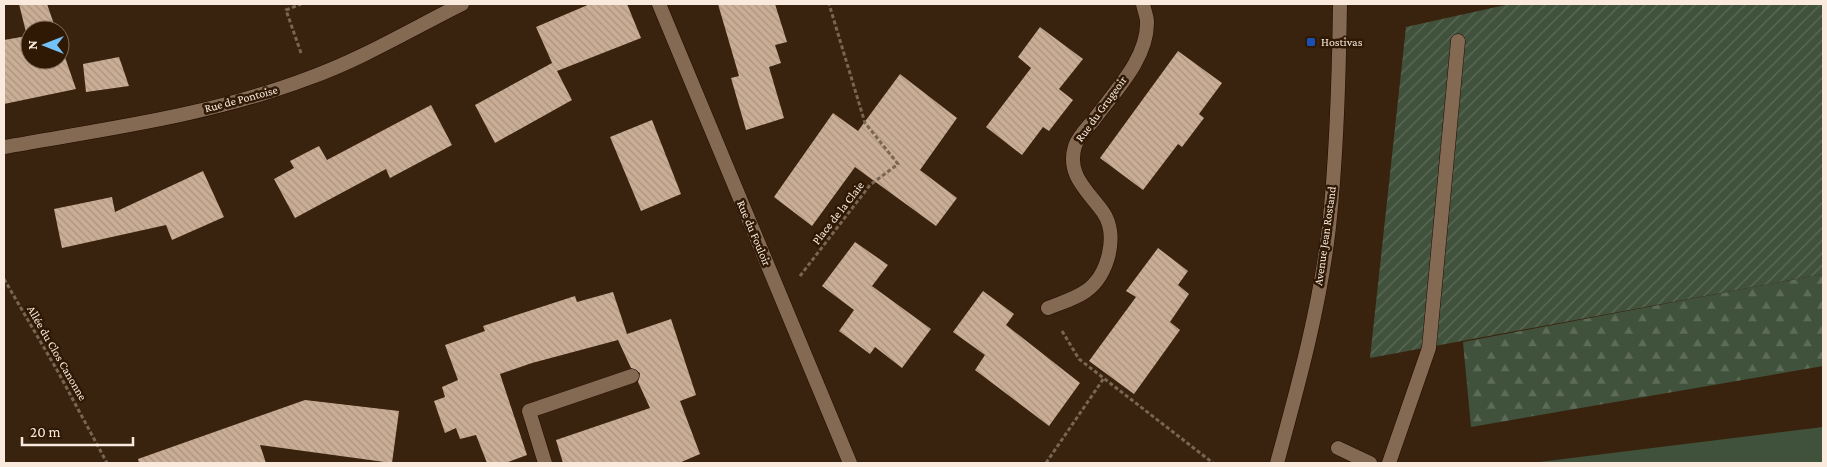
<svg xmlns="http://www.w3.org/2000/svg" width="1827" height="467" viewBox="0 0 1827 467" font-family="'Crimson Pro',serif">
<defs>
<pattern id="forest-firs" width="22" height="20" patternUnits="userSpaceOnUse" patternTransform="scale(1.25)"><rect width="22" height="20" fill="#41523c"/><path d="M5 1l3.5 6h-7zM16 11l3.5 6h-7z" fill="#5d6b58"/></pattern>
<pattern id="garden-furrows" width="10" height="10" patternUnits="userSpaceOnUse" patternTransform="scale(1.25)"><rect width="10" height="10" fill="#41523c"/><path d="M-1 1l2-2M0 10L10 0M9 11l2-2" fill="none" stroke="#5d6b58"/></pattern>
<pattern id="building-back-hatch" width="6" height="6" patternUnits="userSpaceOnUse" patternTransform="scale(1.25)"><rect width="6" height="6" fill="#caad95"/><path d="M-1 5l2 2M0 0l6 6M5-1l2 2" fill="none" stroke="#aa9380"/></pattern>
</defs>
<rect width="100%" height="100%" fill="#39230e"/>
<path fill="url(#forest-firs)" d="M1823,274v92l-352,61 -8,-85z"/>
<path fill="url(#garden-furrows)" d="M1510,4h313v270l-453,84 36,-331z"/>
<path fill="#41523c" d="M1823,427v36h-292z"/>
<g fill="url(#building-back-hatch)">
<path d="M19,4h28l9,26h-26v30h30v-17l16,46 -72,15v-64l23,-4z"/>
<path d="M590,4h37l14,34 -84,33 15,29 -77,43 -20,-38 77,-42 1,2 -17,-38z"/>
<path d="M718,4h57l12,38 -12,3 6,18 -12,4 15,51 -38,12 -15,-52 8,-2z"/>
<path d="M1040,27l43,32 -24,30 14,11 -24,31 -6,-4 -21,28 -36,-28 45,-59 -13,-11z"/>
<path d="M1178,51l44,32 -23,31 5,4 -22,29 -4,-3 -35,46 -43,-32z"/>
<path d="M119,57l10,29 -43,6 -3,-28z"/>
<path d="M900,74l57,44 -37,52 37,28 -21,28 -81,-59 -43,59 -38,-29 59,-84 25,18z"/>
<path d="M431,105l21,40 -62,33 -4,-9 -91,49 -21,-39 20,-11 -4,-7 29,-15 8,14z"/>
<path d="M652,120l29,74 -40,17 -31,-74z"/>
<path d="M203,171l21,46 -52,23 -6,-15 -104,23 -8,-39 58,-12 3,15z"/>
<path d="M855,242l33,23 -16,21 59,43 -29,39 -27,-21 -5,7 -31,-23 15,-21 -32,-24z"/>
<path d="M1158,248l30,23 -10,14 11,9 -19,28 10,8 -46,64 -45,-33 47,-64 -10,-6z"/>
<path d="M983,291l31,23 -8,11 74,58 -31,43 -74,-56 10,-15 -32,-23z"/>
<path d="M613,292l14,42 44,-15 25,76 -16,6 20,53 -21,9h-116l-7,-23 94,-32 -12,-26 2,-9 -9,-5 -13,-28 -86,23 -32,11 27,81 -22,8h-18l-11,-28 -16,4 -4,-11 -11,5 -11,-32 11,-4 -3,-10 16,-7 -13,-35 40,-14 -2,-5 92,-30 2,6z"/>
<path d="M305,400l94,11 -7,52 -132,-18 6,18h-127l-1,-4z"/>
</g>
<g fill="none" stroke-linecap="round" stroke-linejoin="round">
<defs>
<g id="service">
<path d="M1338,448l32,15"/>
<path d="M1389,463l40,-115 29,-307"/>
</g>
<g id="minor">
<path d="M659,4l191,459"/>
<path d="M1048,308c12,-5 27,-9 38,-17 22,-15 33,-56 17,-79 -15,-21 -37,-37 -28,-66 3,-9 12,-18 18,-25 20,-28 55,-62 54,-99 0,-6 -3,-12 -4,-18"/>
<path d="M545,463l-16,-52 103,-35"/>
</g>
<g id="tertiary">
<path d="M4,147c102,-18 208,-32 305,-69 53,-19 103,-49 153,-74"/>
<path d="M1277,463c21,-77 43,-156 52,-236 8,-74 10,-149 11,-223"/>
</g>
</defs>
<use href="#service" stroke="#200b00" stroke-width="15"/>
<use href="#minor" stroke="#200b00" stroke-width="15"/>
<use href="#tertiary" stroke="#200b00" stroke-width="15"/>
<g stroke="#786552" stroke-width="3" stroke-dasharray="4 2.5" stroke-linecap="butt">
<path d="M301,53l-15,-43 15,-6"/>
<path d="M800,276l70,-91 28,-21 -33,-41 -36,-119"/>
<path d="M4,279l53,91 50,93"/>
<path d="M1062,331l17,28 134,104"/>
<path d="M1046,463l58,-85"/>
</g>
<use href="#service" stroke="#846953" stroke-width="14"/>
<use href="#minor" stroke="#846953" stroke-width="14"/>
<use href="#tertiary" stroke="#846953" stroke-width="14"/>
</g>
<rect fill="#1a4fb4" stroke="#2f1905" stroke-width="2" x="1306" y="37" width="10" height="10" rx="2.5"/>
<g text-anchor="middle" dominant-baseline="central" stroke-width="5" stroke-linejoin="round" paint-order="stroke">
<g font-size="12" fill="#f9eadd" stroke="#2f1905" text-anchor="start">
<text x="1321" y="42">Hostivas</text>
</g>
<g font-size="12" fill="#f9eadd" stroke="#2f1905">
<text transform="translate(241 99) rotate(-15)">Rue de Pontoise</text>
<text transform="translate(1101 109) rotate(-54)">Rue du Grugeoir</text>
<text transform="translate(838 213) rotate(-52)">Place de la Claie</text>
<text transform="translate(754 233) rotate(67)">Rue du Fouloir</text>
<text transform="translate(1325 236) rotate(-82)">Avenue Jean Rostand</text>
<text transform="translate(57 353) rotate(60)">Allée du Clos Canonne</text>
</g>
</g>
<rect width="1827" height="467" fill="none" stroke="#f9eadd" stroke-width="10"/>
<g transform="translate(45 45) rotate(270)"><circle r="24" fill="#2f1905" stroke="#806d5b"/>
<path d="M0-4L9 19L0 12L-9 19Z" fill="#73c1f6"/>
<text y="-8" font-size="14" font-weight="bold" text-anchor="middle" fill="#f9eadd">N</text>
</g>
<path d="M22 437v8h111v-8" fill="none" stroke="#f9eadd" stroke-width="2.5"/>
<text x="30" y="437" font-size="15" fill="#f9eadd" stroke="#2f1905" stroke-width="4" paint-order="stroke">20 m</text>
</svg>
